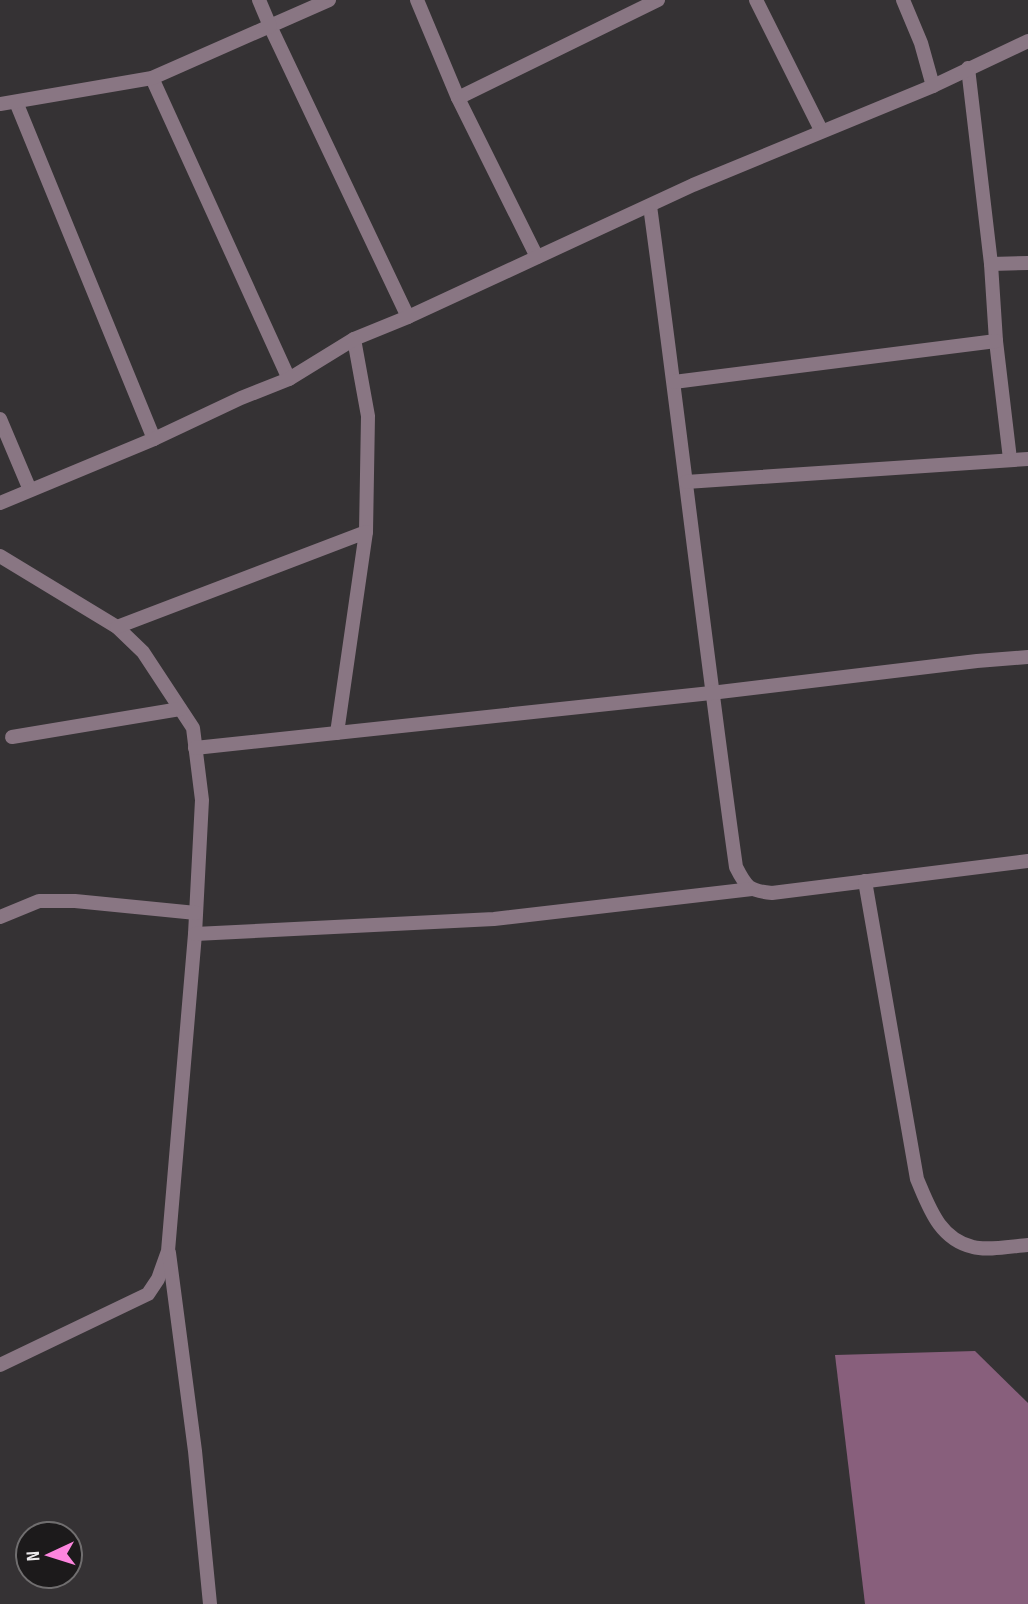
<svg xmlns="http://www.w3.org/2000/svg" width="1028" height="1604" viewBox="0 0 1028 1604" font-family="'Sofia Sans Condensed',sans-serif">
<rect width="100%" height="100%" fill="#353234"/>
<path fill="#885f7c" d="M975,1351l53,52v201h-163l-30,-249z"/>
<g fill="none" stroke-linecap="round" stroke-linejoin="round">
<g stroke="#897683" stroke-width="14">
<path d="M329,0l-59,26 138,291"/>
<path d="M417,0l41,98 79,159"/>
<path d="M756,0l65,130"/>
<path d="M903,0l18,43 12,43"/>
<path d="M968,68l23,196 5,77 14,118"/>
<path d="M152,78l137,301"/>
<path d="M458,98l200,-98"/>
<path d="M16,102l138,337"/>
<path d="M0,104l152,-26 118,-52 -11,-26"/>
<path d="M650,206c30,220 55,441 86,661 10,20 13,24 36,26l256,-32"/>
<path d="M991,264l37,-1"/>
<path d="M354,339l14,77 -2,116"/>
<path d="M674,382l322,-41"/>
<path d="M0,419l30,71"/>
<path d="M686,482l342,-23"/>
<path d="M0,556l117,71 26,25 50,76 9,72 -7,134 -27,317 -10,28 -10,15 -148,71"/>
<path d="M117,627l249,-95 -29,201"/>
<path d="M12,737l168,-28"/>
<path d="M195,748l516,-55 266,-32 51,-4"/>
<path d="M865,881l52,298c12,28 22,60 56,68 14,4 40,-1 55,-2"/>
<path d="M0,917l39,-16h36l121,12"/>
<path d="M195,934l299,-15 258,-30"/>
<path d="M169,1253l26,198 15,153"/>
</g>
<path stroke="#897683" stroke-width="14" d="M0,503l154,-64 87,-41 48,-19 65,-40 54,-22 285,-132 240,-99 95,-45"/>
</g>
<g transform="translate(49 1555) rotate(266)"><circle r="33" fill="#1c1a1b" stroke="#706e6f" stroke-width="2"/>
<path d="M0-5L12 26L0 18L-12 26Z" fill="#fe85df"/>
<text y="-10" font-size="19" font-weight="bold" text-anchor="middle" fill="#edebed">N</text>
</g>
</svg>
